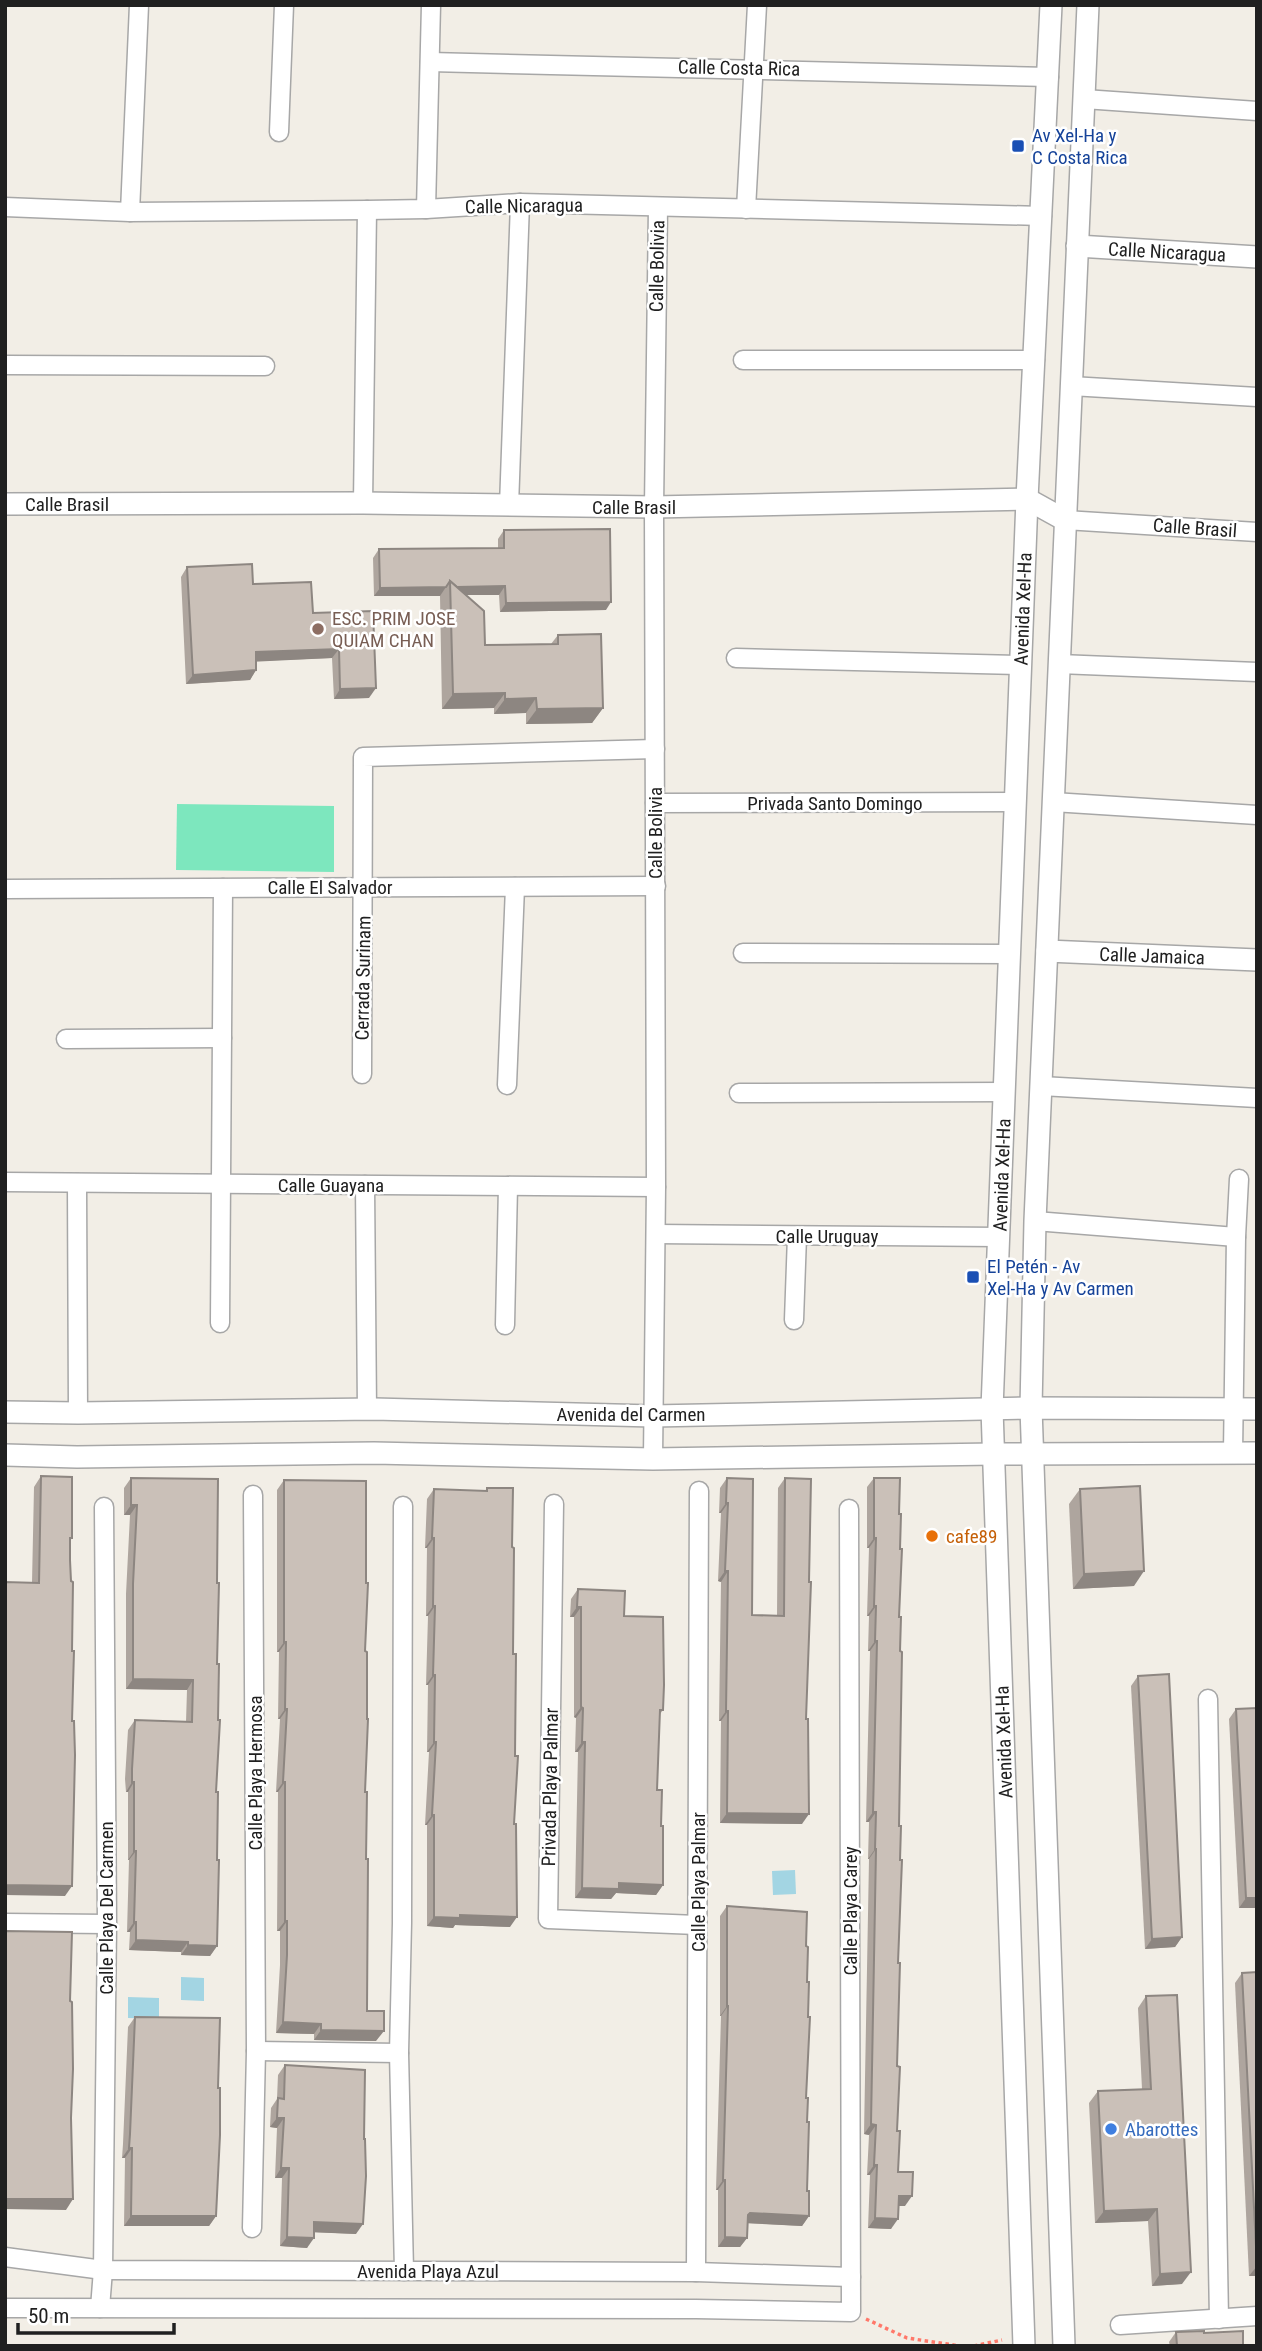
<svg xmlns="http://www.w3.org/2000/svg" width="1262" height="2351" viewBox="0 0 1262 2351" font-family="'Roboto Condensed',sans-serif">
<rect width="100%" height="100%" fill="#f2eee6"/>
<path fill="#7de7be" d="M177,804l157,2v66l-158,-2z"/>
<g fill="#a3d5e3">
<path d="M795,1870l1,24 -23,1 -1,-24z"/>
<path d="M181,1977l23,1v23l-23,-1z"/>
<path d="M128,1997l31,1v21l-31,-1z"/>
</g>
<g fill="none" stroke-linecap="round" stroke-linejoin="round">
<defs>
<g id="minor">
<path d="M430,62l619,15"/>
<path d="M1084,99l173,12"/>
<path d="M279,132l5,-127"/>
<path d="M5,207l125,5 237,-2 59,-1 94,-6 522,13"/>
<path d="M426,209l5,-204"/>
<path d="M746,209l11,-204"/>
<path d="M130,212l9,-207"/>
<path d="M743,360h292"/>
<path d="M5,365l260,1"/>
<path d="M1071,386l186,11"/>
<path d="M363,503l4,-293"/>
<path d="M509,506l11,-303"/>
<path d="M1065,520l192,12"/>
<path d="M736,658l285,7"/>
<path d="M1059,664l198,8"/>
<path d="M1053,802l204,13"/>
<path d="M655,803l361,-1"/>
<path d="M5,889l651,-3"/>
<path d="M743,953l267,1"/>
<path d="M66,1039l156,-1"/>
<path d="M362,1074l1,-317 292,-8"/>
<path d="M507,1085l8,-198"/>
<path d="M1041,1086l216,12"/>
<path d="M739,1093l266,-1"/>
<path d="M5,1182l651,5"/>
<path d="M77,1183l1,230"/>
<path d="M365,1185l2,225"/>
<path d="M1035,1221l201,16"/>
<path d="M656,1234l343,3"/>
<path d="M794,1320l3,-84"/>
<path d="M220,1323l3,-435"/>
<path d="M505,1325l3,-139"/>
<path d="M1233,1453l3,-216 3,-58"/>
<path d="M653,1459l3,-272 -2,-680 4,-300"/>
<path d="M554,1504l-6,415 149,6"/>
<path d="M403,1506l-1,417 -3,130 5,218"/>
<path d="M1208,1699l11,620"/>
<path d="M5,1923l102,1"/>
<path d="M256,2051l143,2"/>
<path d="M252,2228l4,-177 -3,-556"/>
<path d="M5,2257l98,13 593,2 155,5"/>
<path d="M696,2272l3,-781"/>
<path d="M5,2308l691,1 155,3 -2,-803"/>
<path d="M100,2308l3,-38 4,-346 -3,-417"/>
<path d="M1120,2325l137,-9"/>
</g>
<g id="tertiary">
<path d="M1077,246l180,11"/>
<path d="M5,504l358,-1 291,4 373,-8 38,21"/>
<path d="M1047,951l210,9"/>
<path d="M5,1412l73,1 296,-4 279,7 378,-8 226,1"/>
<path d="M5,1455l72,2 297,-4 279,6 341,-5 263,-1"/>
<path d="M1024,2346l-32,-937 35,-910 24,-494"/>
<path d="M1064,2346l-33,-938 4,-187 53,-1216"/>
</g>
</defs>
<use href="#minor" stroke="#a7a7a7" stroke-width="21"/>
<use href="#tertiary" stroke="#a7a7a7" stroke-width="24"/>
<g stroke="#ff786a" stroke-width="3.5" stroke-dasharray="3.5 3.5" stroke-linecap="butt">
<path d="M866,2319l41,19 53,8"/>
<path d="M974,2346l28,-6"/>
</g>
<use href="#minor" stroke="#fff" stroke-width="18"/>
<use href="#tertiary" stroke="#fff" stroke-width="21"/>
</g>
<g fill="#aea59e">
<path d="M504,530l102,80 -106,2 -1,-17h-33l19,50 66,-1 7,-9 45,73 -11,15 -66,1v-11l-32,1v-6l-52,1 -2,-113h-66l-1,-38 6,-9 119,-1v-9z"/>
<path d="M187,567l66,17 60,29 60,-2 -4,87 -35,1 -2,-41 -76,3v9l-6,10 -64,4 -5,-107z"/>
<path d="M41,1476l31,62 -2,3 -5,355 -33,-313 2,-96z"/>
<path d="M131,1478l86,186v282l-7,10 -29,-1v-3l-52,-2 1,-18h-3l2,-72h-1v-68h-2l-1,-13 3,-49 7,-10 51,2 1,-32 -61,-1v-95l4,-79h-6v-27z"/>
<path d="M727,1478l25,137 25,1 1,-128 7,-10 17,346 -82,-1 1,-102h-2l2,-139 -3,-1 3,-68h-2l1,-25z"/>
<path d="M874,1478l25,36 1,137 -3,480 1,41 7,34h-7l-7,23 -23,-1 2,-53h-3l2,-40 -5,-1 5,-275h-1l1,-37h-3l4,-171h-2l1,-35h-2l2,-68h-2v-61z"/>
<path d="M284,1480l81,171v141l2,219 9,30 -62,-1v-6l-38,-1 4,-68v-34h-3l1,-139h-2l4,-73h-2l1,-67h-2v-162z"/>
<path d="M487,1488l25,59 -2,380 -55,-2 -2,3 -26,-2v-101h-2l4,-73h-2l1,-67h-2l2,-69h-2l1,-68h-2l2,-49 7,-10 51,2z"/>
<path d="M1080,1489l54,97 -61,3 -4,-85z"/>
<path d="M578,1589l46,27 39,94 -3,4 -3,76 4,36 2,59 -7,10 -40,-2 -5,6 -36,-1 3,-146h-3l1,-34 -2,-1v-100h-4l1,-18z"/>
<path d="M1138,1676l44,261 -7,10 -30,2 -14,-263z"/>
<path d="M1236,1709l21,199h-18l-10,-189z"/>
<path d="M727,1906l79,40 1,36 -1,116 1,93 2,25 -7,10 -54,-3 -1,15 -7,9h-22v-57h-2l5,-174h-1v-100z"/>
<path d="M1242,1973l15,303h-8l-14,-293z"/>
<path d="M1146,1996l36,288 -30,2 -4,-65 -53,2 -6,-120 9,-12 44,-2 -4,-81z"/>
<path d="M135,2017l83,71 -2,128 -7,10h-85l1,-68h-3l1,-14 5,-117z"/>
<path d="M285,2065l71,169 -42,-2 -7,16 -27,-2 2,-68h-7l2,-50 -7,-1 1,-19 6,-9 1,-24z"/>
<path d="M1176,2332l28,1 39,13h-73l-1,-4z"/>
</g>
<g fill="#8d8681">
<path d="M505,586l-6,9h-49v-8z"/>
<path d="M446,587l-6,9h-66l6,-8z"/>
<path d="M611,602l-5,8 -106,2 6,-9z"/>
<path d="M339,649l-7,9 -83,4 7,-10z"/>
<path d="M256,670l-6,10 -64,4 7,-9z"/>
<path d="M376,688l-7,10 -35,1 6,-10z"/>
<path d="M505,693l-11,15 -52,1 11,-15z"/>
<path d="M536,698l-10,15 -32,1 11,-15z"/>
<path d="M603,708l-11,15 -66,1 11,-15z"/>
<path d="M726,1503h2l-7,10h-2z"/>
<path d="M131,1505h6l-7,10h-6z"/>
<path d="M432,1538h2l-7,10h-2z"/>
<path d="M874,1538h2l-7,10h-2z"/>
<path d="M725,1571h3l-7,11 -3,-1z"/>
<path d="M1144,1571l-10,15 -61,3 11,-15z"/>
<path d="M433,1606h2l-7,10h-2z"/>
<path d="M874,1606h2l-7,10h-2z"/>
<path d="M577,1607h4l-7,10h-4z"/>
<path d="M875,1641h2l-7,10h-2z"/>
<path d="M284,1642h2l-7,10h-2z"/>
<path d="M433,1675h2l-7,10h-2z"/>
<path d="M133,1679l60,1 -6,10 -61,-1z"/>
<path d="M581,1707l2,1 -7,10 -2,-1z"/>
<path d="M285,1709h2l-7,10h-2z"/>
<path d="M726,1711h2l-7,10h-2z"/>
<path d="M434,1742h2l-7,10h-2z"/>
<path d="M582,1742h3l-7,10h-3z"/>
<path d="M132,1782h2l-6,10h-2z"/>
<path d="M283,1782h2l-7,10h-2z"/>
<path d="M873,1812h3l-7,10h-3z"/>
<path d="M727,1813l82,1 -7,10 -82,-1z"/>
<path d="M432,1815h2l-7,10h-2z"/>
<path d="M875,1849h1l-7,10h-1z"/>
<path d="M134,1851h2l-7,9h-1z"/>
<path d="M619,1883l44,2 -7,10 -40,-2 -5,6 -36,-1 7,-10z"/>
<path d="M5,1885l67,1 -7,10 -60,-1z"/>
<path d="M1246,1898h11v10h-18z"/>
<path d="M460,1915l57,2 -7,10 -55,-2 -2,3 -26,-2 7,-9z"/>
<path d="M285,1921h2l-7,10h-3z"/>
<path d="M134,1922h2l-6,10h-3z"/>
<path d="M1182,1937l-7,10 -30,2 7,-10z"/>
<path d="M136,1940l52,2 -7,10 -52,-2z"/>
<path d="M188,1945l29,1 -7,10 -29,-1z"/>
<path d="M727,2006h1l-7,10h-1z"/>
<path d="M283,2022l38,2 -7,10 -38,-1z"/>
<path d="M321,2030l63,1 -8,10 -62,-1z"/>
<path d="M277,2118h7l-7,10 -7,-1z"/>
<path d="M871,2124l5,1 -7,10 -5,-1z"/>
<path d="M129,2148h3l-7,10h-3z"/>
<path d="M874,2165h3l-7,10h-3z"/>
<path d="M281,2168h8l-7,10h-7z"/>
<path d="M723,2180h2l-7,10h-2z"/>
<path d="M899,2196h13l-7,10h-13z"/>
<path d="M5,2199h68l-7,11 -61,-1z"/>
<path d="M1157,2209l-9,12 -53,2 9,-12z"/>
<path d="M750,2213l59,3 -7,10 -59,-3z"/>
<path d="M131,2216h85l-7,10h-85z"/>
<path d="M875,2218l23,1 -7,10 -23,-1z"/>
<path d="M314,2222l49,2 -7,10 -49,-2z"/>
<path d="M287,2237l27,1 -7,10 -27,-2z"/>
<path d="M725,2237l22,1 -7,9h-22z"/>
<path d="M1257,2266v10h-8z"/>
<path d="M1191,2272l-9,12 -30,2 8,-12z"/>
</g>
<g fill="#cac0b8" stroke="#8d8681" stroke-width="2">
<path d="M610,529l1,73 -105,1 -1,-17 -48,1 -7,-6 -4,6 -66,1 -1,-39 125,-1v-18z"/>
<path d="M252,564l1,20 58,-2 2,31 60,-2 3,77 -36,1 -1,-40 -83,3v18l-63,5 -6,-108z"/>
<path d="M450,581l34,30 1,34 73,-1v-9l43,-1 2,74 -66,1 -1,-11 -31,1v-6l-52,1z"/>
<path d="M41,1476l31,1v61h-2v22l1,21 2,1 -1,69h2l-2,70h2l1,34 -3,131 -67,-1v-303l34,1z"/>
<path d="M131,1478l87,1 -1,104h2l-2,81h2l-1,56h2l-4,72h2l-1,68h2l-2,86 -29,-1v-3l-52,-2v-18h-2l2,-71h-2v-69h-2v-13l3,-49 57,2 1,-42 -60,-1v-95l4,-79h-6z"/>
<path d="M727,1478l26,1 -1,136 32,1 1,-138 26,1 -2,103h2l-5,137h2l1,95 -82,-1 1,-102h-2l2,-140h-3l3,-68h-2z"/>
<path d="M874,1478h26l-1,36h2l-1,35h2l-3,68h2l-1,34 2,1 -3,174h2l-1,34h2l-4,103h2l-3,103 3,1 -3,64h3l-2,41h15l-1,24h-13l-1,23 -23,-1 2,-53h-3l2,-40 -5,-1 5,-275h-1l1,-37h-3l4,-171h-2l1,-35h-2l2,-68h-2z"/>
<path d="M284,1480l82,1v102h2l-3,68 2,1v67h1l-3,73h2l-1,67h2l-1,152h17v20l-63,-1v-6l-38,-2 4,-67v-34h-2v-139h-2l4,-73h-2l1,-67h-2z"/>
<path d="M1140,1486l4,85 -60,3 -4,-85z"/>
<path d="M487,1488h26l-1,59 2,1 -1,106h3l-1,102h3l-4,68h2l1,93 -57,-2v3l-26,-1v-102h-2l4,-73h-2l1,-67h-2l2,-69h-2l1,-68h-2l2,-49 53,2z"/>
<path d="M578,1589l47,2 -1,25 39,1 1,68 -1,25h-3l-3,80h5l-1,36h2v59l-44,-2v6l-37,-1 3,-146h-3l1,-34 -2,-1v-100h-4z"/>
<path d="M1169,1674l13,263 -30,2 -14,-263z"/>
<path d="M1257,1708v190h-11l-10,-189z"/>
<path d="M727,1906l80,6 -1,34 2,1 -1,35h2l-1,35h2l-4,81h2l-1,24h2l-2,69h2v25l-59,-3 -2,2 -1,23 -22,-1v-57h-2l5,-174h-1z"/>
<path d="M5,1931l67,1 -2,69 2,1 1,67 -2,49 2,81h-68z"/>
<path d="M1257,1972v294l-15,-293z"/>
<path d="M1177,1995l14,277 -31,2 -3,-65 -53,2 -6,-120 53,-2 -5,-93z"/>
<path d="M135,2017l85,1 -2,70h2v47l-4,81h-85l1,-68h-3l1,-14z"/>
<path d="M285,2065l80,5 -1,69h1l1,37 -3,48 -49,-2v16l-27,-1 2,-69h-8l3,-50h-7l1,-20 6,1z"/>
<path d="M1204,2331v2l39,-2v15h-66l-1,-14z"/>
</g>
<g fill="#1a4fb4" stroke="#fff" stroke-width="2.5">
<rect x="1011" y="139" width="14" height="14" rx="3.5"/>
<rect x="966" y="1270" width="14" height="14" rx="3.5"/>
</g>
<circle fill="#8d6e63" stroke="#fff" stroke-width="2.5" cx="318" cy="629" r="7"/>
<circle fill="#e8710a" stroke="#fff" stroke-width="2.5" cx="932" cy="1536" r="7"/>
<circle fill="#3f7fe0" stroke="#fff" stroke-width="2.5" cx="1111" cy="2129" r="7"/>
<g text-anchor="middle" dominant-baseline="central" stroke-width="5" stroke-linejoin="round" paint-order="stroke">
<g font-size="19" fill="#202020" stroke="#fff">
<text transform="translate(739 68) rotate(1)">Calle Costa Rica</text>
<text transform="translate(524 206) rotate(-1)">Calle Nicaragua</text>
<text transform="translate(1167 252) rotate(3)">Calle Nicaragua</text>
<text transform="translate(657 266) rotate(-89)">Calle Bolivia</text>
<text x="67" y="504">Calle Brasil</text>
<text x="634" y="507">Calle Brasil</text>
<text transform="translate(1195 528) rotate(4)">Calle Brasil</text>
<text transform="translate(1023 609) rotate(-88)">Avenida Xel-Ha</text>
<text x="835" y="803">Privada Santo Domingo</text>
<text transform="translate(655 833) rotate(-90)">Calle Bolivia</text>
<text x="330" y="887">Calle El Salvador</text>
<text transform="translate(1152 956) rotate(2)">Calle Jamaica</text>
<text transform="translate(363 978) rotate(-89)">Cerrada Surinam</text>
<text transform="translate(1002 1175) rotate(-88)">Avenida Xel-Ha</text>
<text x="331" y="1185">Calle Guayana</text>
<text x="827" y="1236">Calle Uruguay</text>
<text x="631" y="1414">Avenida del Carmen</text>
<text transform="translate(1004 1742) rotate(-92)">Avenida Xel-Ha</text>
<text transform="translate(255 1773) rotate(-90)">Calle Playa Hermosa</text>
<text transform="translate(550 1787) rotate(-89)">Privada Playa Palmar</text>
<text transform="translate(698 1882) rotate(-90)">Calle Playa Palmar</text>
<text transform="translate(106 1908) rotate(-90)">Calle Playa Del Carmen</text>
<text transform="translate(850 1911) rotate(-90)">Calle Playa Carey</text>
<text x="428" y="2271">Avenida Playa Azul</text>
</g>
<g font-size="19" fill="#164399" stroke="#fff" text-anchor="start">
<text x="1032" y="135">Av Xel-Ha y<tspan x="1032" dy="22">C Costa Rica</tspan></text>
<text x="987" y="1266">El Petén - Av<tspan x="987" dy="22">Xel-Ha y Av Carmen</tspan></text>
</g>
<g font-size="19" fill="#785e54" stroke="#fff" text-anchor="start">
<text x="332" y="618">ESC. PRIM JOSE<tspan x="332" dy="22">QUIAM CHAN</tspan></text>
</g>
<g font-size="19" fill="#c56008" stroke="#fff" text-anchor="start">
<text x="946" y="1536">cafe89</text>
</g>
<g font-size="19" fill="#366cbe" stroke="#fff" text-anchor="start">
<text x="1125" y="2129">Abarottes</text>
</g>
</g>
<rect width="1262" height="2351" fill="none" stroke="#202020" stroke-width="14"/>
<path d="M18 2323v10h156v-10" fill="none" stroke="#202020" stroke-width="3.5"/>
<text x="28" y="2323" font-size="21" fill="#202020" stroke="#ffffff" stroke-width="5" paint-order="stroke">50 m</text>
</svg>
